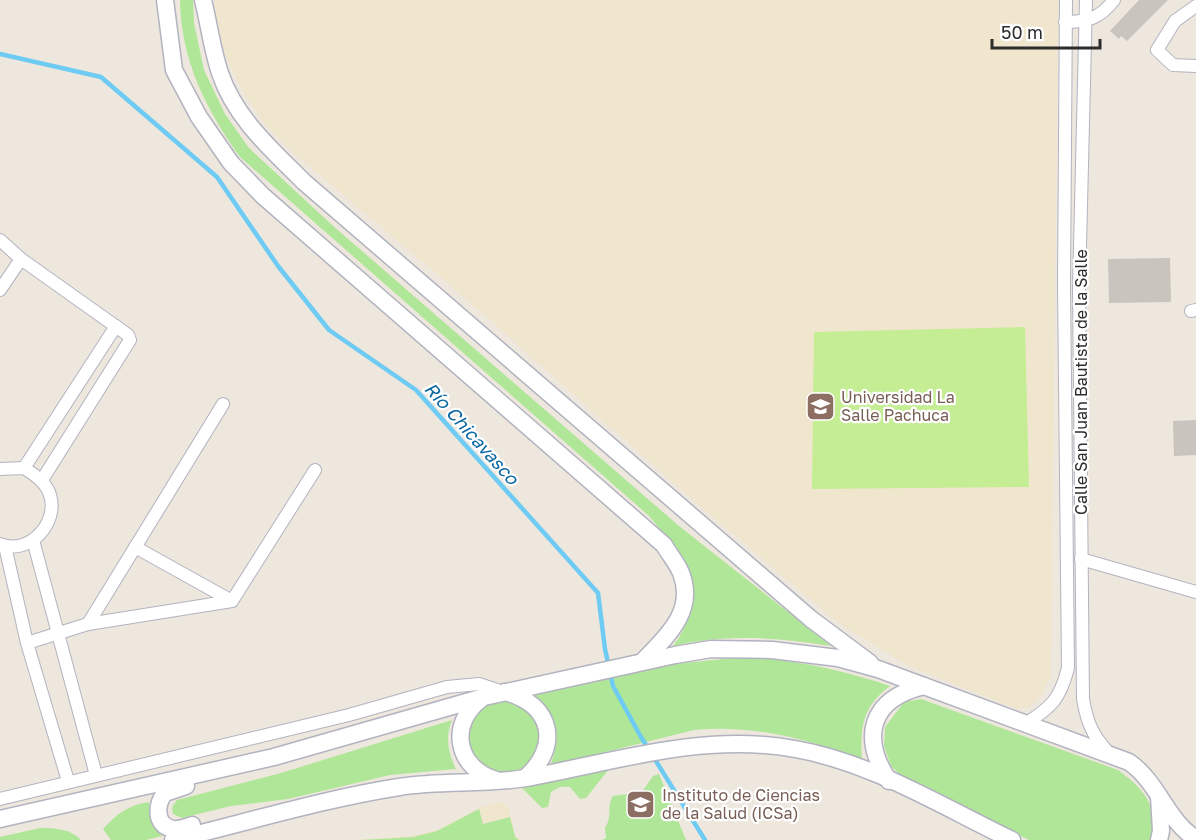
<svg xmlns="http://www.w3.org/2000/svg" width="1196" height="840" viewBox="0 0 1196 840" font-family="'Golos Text',sans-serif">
<rect width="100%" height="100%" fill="#eee7de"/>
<g fill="#f0e5cd">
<path d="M215,0h843l-7,675 -10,21 -11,11 -13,2 -108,-43 -70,-43 -144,-121 -237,-210 -162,-137 -30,-29 -23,-34 -18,-36 -9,-38z"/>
<path d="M500,802l8,3 8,32 6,3h-167l57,-4 25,-6 44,-23z"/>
</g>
<g fill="#b0e698">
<path d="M180,0h13l1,23 10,47 21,44 24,34 83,77 347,301 152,120c-54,-9 -105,-12 -158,0 40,-54 13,-87 -25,-131l-408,-358c-34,-48 -59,-96 -60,-157z"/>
<path d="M744,657c51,3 98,13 146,29 -28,21 -30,41 -28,75 -50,-22 -112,-37 -168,-31l-144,36c13,-36 7,-45 -18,-73l141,-29z"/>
<path d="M921,699l197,71c26,19 42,37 32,70h-121l-122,-58 -16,-16 -7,-20 1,-19 19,-25z"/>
<circle cx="504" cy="737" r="36"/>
<path d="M452,720c-7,17 -4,33 4,49l-66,6 -102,24 -57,7 -49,12 -9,-4 -1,-7 5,-7 104,-27z"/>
<path d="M613,764l-27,34 -6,1 -10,-12h-10l-9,5 -3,15 -6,1 -24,-24z"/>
<path d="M659,774l27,66h-84l4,-2 -1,-10c8,-12 1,-21 8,-32l29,-4 11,-16z"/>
<path d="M149,802l3,23 10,11 -16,4h-35l-8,-11c12,-14 27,-25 46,-27z"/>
<path d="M479,809l4,15 27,-7 5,20 4,3h-159l53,-3 24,-6z"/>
<path d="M40,828c15,0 31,1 41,12h-81v-3z"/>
</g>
<path fill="#c4ed94" d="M1025,327l4,160 -217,2 2,-157z"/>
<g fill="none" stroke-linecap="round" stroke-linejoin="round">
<path stroke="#6ecbf3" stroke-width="4.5" d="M0,54l101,23 116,100 61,89 51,64 87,60 182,203 7,56 8,37 28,51 64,103"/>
</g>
<g fill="#c9c4bd">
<path d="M1139,0h29l-41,41 -6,-5 -2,3 -9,-8z"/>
<path d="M1170,258l1,44 -62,1 -1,-44z"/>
<path d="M1196,420v35l-22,1 -1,-35z"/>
</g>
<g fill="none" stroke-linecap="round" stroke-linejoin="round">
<defs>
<g id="street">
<path d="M1086,0l-7,288 4,411c4,23 9,36 25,53"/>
<path d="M1196,6l-21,15 -18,29 16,15 23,1"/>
<path d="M1065,22c23,0 35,-4 49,-22"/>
<path d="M0,240l21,19 107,76 2,5 -88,140"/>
<path d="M0,290l21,-31"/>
<path d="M1191,311l5,-1"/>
<path d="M24,468l92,-142"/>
<path d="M0,469l24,-1c11,7 22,14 26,27 9,28 -21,61 -50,49"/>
<path d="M33,540l63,235"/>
<path d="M5,546l22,97 41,138"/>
<path d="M135,547l97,54"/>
<path d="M1081,559l115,33"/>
<path d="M88,624l135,-220"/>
<path d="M27,643l61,-19 144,-23 83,-131"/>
<path d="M1025,724c27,-17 35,-25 43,-56l-4,-383 2,-285"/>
<path d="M0,799l349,-84 98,-28 32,-3 24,8"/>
</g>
<g id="secondary">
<path d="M165,0l9,70 25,47 32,46 32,33 401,349c5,9 13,18 17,28 15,38 -14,63 -38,88"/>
<path d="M203,0c6,24 9,49 17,73 15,45 52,77 84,109l507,437 59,44"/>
<path d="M505,692c48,12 56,55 20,86"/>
<path d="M481,699c-33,25 -25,69 15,81"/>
<path d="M889,781c-29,-44 -19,-82 35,-95"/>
<path d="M186,786l-21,7c-9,10 -11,33 8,36 6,1 13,-2 19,-4"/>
<path d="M0,819l274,-62 210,-60 191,-42 36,-6 61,1 66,8 40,11 251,93c30,21 37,58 67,77"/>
<path d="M173,840c75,-18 150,-41 226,-53 42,-7 85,-2 127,-9 88,-16 178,-46 269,-29 76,13 148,58 217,91"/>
<path d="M1159,840l2,-9 -2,-35"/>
</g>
</defs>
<use href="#street" stroke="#b2b3c0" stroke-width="14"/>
<use href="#secondary" stroke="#b2b3c0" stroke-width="19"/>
<use href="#street" stroke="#fff" stroke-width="12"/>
<use href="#secondary" stroke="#fff" stroke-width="16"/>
</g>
<defs>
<symbol id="university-square" viewBox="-11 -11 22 22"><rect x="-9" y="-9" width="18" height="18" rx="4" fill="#8d6e63" stroke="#fff"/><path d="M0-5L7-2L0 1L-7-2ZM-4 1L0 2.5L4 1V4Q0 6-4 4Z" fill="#fff"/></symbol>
</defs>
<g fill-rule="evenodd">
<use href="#university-square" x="804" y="390" width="33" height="33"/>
<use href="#university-square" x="624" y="788" width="33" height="33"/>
</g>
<g text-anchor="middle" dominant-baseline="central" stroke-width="4.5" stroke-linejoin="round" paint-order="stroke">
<g font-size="16" fill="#2c2c2c" stroke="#fff">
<text transform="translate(1081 382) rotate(-90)">Calle San Juan Bautista de la Salle</text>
</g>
<g font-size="16" fill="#785e54" stroke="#fff" text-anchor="start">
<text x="841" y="397">Universidad La<tspan x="841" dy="18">Salle Pachuca</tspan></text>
<text x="662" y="795">Instituto de Ciencias<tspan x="662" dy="18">de la Salud (ICSa)</tspan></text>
</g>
<g font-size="18" font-style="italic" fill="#0968a2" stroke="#fff">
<text transform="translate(472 433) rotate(48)">Río Chicavasco</text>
</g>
</g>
<path d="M992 39v9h108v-9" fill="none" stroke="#2c2c2c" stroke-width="3"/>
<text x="1001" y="39" font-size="18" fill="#2c2c2c" stroke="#ffffff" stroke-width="4.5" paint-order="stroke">50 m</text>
</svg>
